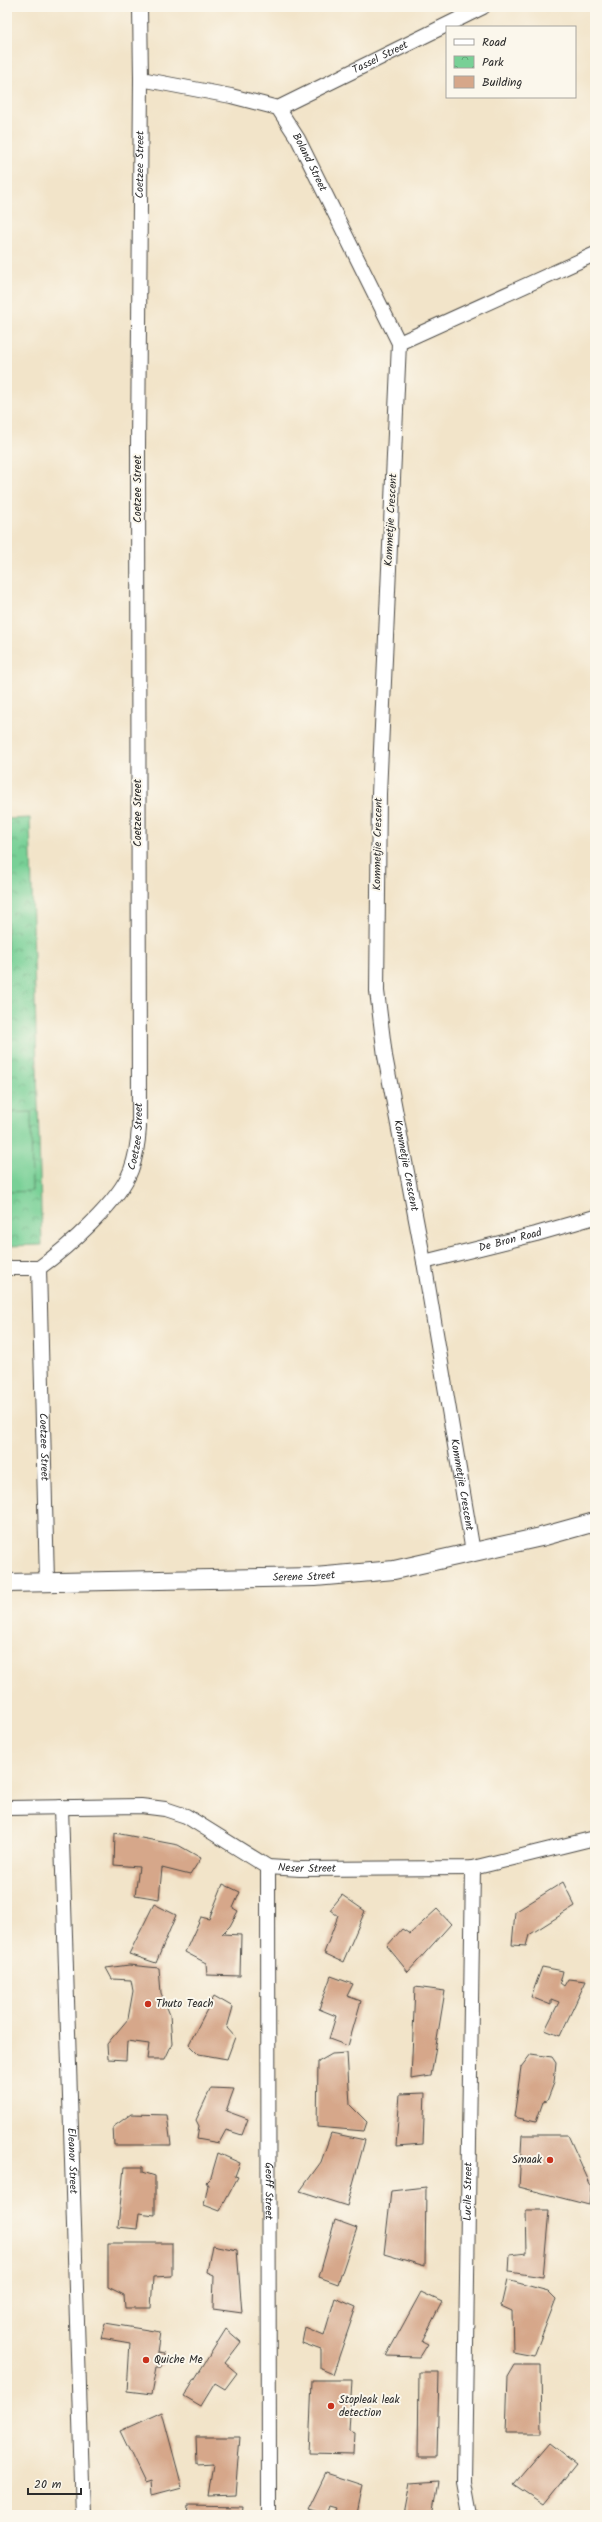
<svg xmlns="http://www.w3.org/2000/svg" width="602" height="2522" viewBox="0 0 602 2522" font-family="Kalam,sans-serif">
<defs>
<pattern id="park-crowns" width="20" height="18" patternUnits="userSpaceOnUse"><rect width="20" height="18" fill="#78d096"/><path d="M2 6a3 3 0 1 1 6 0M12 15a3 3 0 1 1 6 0" fill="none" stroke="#63a97b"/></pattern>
</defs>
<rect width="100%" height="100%" fill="#fbf7ec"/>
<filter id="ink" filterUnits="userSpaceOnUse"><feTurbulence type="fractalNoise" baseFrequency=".025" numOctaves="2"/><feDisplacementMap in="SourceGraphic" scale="8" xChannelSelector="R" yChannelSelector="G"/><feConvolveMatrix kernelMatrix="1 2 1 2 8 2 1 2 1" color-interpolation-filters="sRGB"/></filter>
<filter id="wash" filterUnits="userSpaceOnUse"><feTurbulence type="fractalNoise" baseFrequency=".012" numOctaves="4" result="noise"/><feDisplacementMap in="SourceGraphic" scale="16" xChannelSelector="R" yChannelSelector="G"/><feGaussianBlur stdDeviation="0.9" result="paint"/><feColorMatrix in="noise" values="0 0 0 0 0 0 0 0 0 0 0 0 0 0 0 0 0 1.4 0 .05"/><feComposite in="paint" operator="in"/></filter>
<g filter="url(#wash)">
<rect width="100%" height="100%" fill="#f2e4c9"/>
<path fill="url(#park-crowns)" stroke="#527e60" d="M30,818l12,427 -35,1v-427z"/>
<path fill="#78d096" stroke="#527e60" d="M31,1112l1,79 -25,1v-79z"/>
<g id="blocks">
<g fill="#d6a78a">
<path d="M115,1833l63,12 23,13 -11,17 -28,-7 -3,31 -24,-4 4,-28 -25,-2z"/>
<path d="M563,1882l12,24 -46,29 -3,11 -14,-1 3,-33z"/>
<path d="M223,1884l17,8 -7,16 5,3 -8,15 -8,8 19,1 -1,41 -33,-1 -1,-12 -21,-11 16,-35 8,2z"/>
<path d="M342,1895l23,16 -22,51 -19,-9 14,-37 -8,-6z"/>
<path d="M154,1904l22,11 -20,48 -27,-9z"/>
<path d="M437,1909l14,15 -43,48 -21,-26 15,-17 8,5z"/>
<path d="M129,1965l30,3 2,25 9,22 2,29 -7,15h-18l2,-15 -22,-3 -1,19 -18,-1 -1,-15 21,-25 5,-28 -2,-11 -19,-1 -6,-11z"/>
<path d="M542,1967l21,4 -3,12 4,3 4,-7 18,2 -26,55 -15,-6 14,-28 -8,-3v6l-20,-8z"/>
<path d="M331,1976l22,8 -6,12 14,5 -13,45 -19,-7 7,-23 -17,-7z"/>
<path d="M415,1987l30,4 -14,85 -20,3z"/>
<path d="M214,1996l19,11 -6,21 8,9 -8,22 -28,-5 -10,-10z"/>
<path d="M347,2053l3,52 17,17 -3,9 -47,-4 1,-65 14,-8z"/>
<path d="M531,2054l21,3 4,6 -2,20 -7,18 -4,1 -7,20 -22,-5 7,-50z"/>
<path d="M211,2088l23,1 -8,22 22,8 -6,16 -16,-5 -7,13 -22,-4 2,-13 -3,-6z"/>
<path d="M425,2093l-2,51 -27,2 4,-52z"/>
<path d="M131,2114l36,1 4,30h-57l-1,-18z"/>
<path d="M331,2133l34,7 -18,66 -47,-15 21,-29z"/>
<path d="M522,2135h46l23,51 -2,19 -70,-18z"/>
<path d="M218,2153l22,10 -5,13 3,1 -18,34 -16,-6 4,-20 -2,-3 5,-5z"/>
<path d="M124,2167h19v5l12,4v39l-16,-2 -2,16 -19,-2z"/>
<path d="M426,2187l-1,79 -41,-12 7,-63z"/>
<path d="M526,2210h23l-6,67 -34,-5 1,-17 17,-2z"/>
<path d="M335,2220l22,8 -19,56 -19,-7z"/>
<path d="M108,2243h64v33l-19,1 -2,31h-26l-1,-13 -16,-8z"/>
<path d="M212,2245l25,5 5,63 -29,-4 1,-34 -7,-3z"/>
<path d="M507,2280l41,11 8,8 -22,57 -21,-4 -1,-41 -11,-5z"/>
<path d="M421,2292l21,10 -20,39 6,3 -8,13 -34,-1z"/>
<path d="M335,2298l21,9 -23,67 -12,-5v-19l-19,-7 3,-16 19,8z"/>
<path d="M105,2323l55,9 -3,20 7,1 -2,14h-5l-5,27 -25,-3 3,-48 -29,-5z"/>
<path d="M226,2329l15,13 -16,21 12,10 -12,16 -10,-6 -14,23 -17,-10z"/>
<path d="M515,2365h26l1,68h-36l2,-56z"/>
<path d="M419,2372h20l-2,86h-19z"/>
<path d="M312,2380h40l-3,51 5,2 -1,21 -44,-1z"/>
<path d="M162,2412l20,75 -30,8 -1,-14 -6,2 -25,-52z"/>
<path d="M196,2437h44l-5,58 -27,1 5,-33 -16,1z"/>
<path d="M549,2443l27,21 -32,40 -30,-20z"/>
<path d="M326,2473l37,12 -6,30h-24l3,-7 -7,-2 -3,9 -18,-5z"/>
<path d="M439,2481l-6,34h-29l6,-32z"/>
<path d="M188,2506l55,1 -1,8h-55z"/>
</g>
</g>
</g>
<g filter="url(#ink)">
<use href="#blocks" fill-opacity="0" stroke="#494743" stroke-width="1"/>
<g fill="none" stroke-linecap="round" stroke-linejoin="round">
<defs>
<g id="minor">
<path id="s1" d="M141,79l90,17 47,12 20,31 101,204 -20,451 -2,197 8,65 39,206 49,290"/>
<path id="s2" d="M278,108l205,-101"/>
<path d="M399,343l196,-89"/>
<path id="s3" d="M424,1262l112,-28 59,-17"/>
<path d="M7,1268h32"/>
<path id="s4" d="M39,1268c28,-20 80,-66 92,-98 5,-13 7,-28 8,-42l-1,-680 3,-369 -1,-72"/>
<path id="s5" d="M39,1268l8,313"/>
<path id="s6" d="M61,1807l22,708"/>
<path id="s7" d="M7,1808l134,-2 24,3 21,7 82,51 32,2 173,-1 122,-30"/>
<path id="s8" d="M268,1867l1,648"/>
<path id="s9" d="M470,2515l-6,-33 9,-614"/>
</g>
<g id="tertiary">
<path id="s10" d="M7,1583l308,-6 79,-7 147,-33 54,-15"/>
</g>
</defs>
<use href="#minor" stroke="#494743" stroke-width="16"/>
<use href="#tertiary" stroke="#494743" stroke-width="20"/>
<use href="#minor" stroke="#fff" stroke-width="14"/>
<use href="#tertiary" stroke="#fff" stroke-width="18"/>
</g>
</g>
<g fill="#c8321e" stroke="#fbf7ec" stroke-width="1.5">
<circle cx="148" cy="2004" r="4"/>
<circle cx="550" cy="2160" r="4"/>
<circle cx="146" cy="2360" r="4"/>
<circle cx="331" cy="2406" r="4"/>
</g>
<g text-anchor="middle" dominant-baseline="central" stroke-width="4" stroke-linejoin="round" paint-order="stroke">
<g font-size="11" fill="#2b2b2b" stroke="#fbf7ec">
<text stroke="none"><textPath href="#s2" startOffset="114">Tassel Street</textPath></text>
<text stroke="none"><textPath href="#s1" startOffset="203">Boland Street</textPath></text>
<text stroke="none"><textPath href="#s4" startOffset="1142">Coetzee Street</textPath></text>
<text transform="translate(138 489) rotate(-90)">Coetzee Street</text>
<text transform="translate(391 520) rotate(-87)">Kommetjie Crescent</text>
<text transform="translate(138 813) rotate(-90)">Coetzee Street</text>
<text transform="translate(378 844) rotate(-89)">Kommetjie Crescent</text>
<text stroke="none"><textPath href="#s4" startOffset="170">Coetzee Street</textPath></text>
<text stroke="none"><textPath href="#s1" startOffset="1230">Kommetjie Crescent</textPath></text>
<text stroke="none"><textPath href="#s3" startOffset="89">De Bron Road</textPath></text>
<text stroke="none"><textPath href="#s5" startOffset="179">Coetzee Street</textPath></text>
<text stroke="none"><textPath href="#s1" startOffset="1554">Kommetjie Crescent</textPath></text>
<text stroke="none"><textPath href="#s10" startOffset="297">Serene Street</textPath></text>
<text stroke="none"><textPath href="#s7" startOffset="316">Neser Street</textPath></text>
<text stroke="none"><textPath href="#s6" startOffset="354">Eleanor Street</textPath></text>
<text stroke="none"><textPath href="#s8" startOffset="324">Geoff Street</textPath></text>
<text stroke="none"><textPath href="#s9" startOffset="324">Lucile Street</textPath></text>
</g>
<g font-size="11" fill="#2b2b2b" stroke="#fbf7ec" text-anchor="start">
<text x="156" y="2004">Thuto Teach</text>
<text x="542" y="2160" text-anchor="end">Smaak</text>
<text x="154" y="2360">Quiche Me</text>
<text x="339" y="2400">Stopleak leak<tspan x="339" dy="13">detection</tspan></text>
</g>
</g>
<rect width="602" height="2522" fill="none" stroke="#fbf7ec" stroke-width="24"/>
<rect x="446" y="26" width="130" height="72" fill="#fbf7ec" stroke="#a8a59f"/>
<rect x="454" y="39" width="20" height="6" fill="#ffffff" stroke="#a8a59f"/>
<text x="482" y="46" font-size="12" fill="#2b2b2b">Road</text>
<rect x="454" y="56" width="20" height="12" fill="url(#park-crowns)" stroke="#a8a59f"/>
<text x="482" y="66" font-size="12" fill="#2b2b2b">Park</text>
<rect x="454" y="76" width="20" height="12" fill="#d6a78a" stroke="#a8a59f"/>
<text x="482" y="86" font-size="12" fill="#2b2b2b">Building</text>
<path d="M28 2488v6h53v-6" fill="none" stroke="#2b2b2b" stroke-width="2"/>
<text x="34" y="2488" font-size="12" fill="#2b2b2b" stroke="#fbf7ec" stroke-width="3" paint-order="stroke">20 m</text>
</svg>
